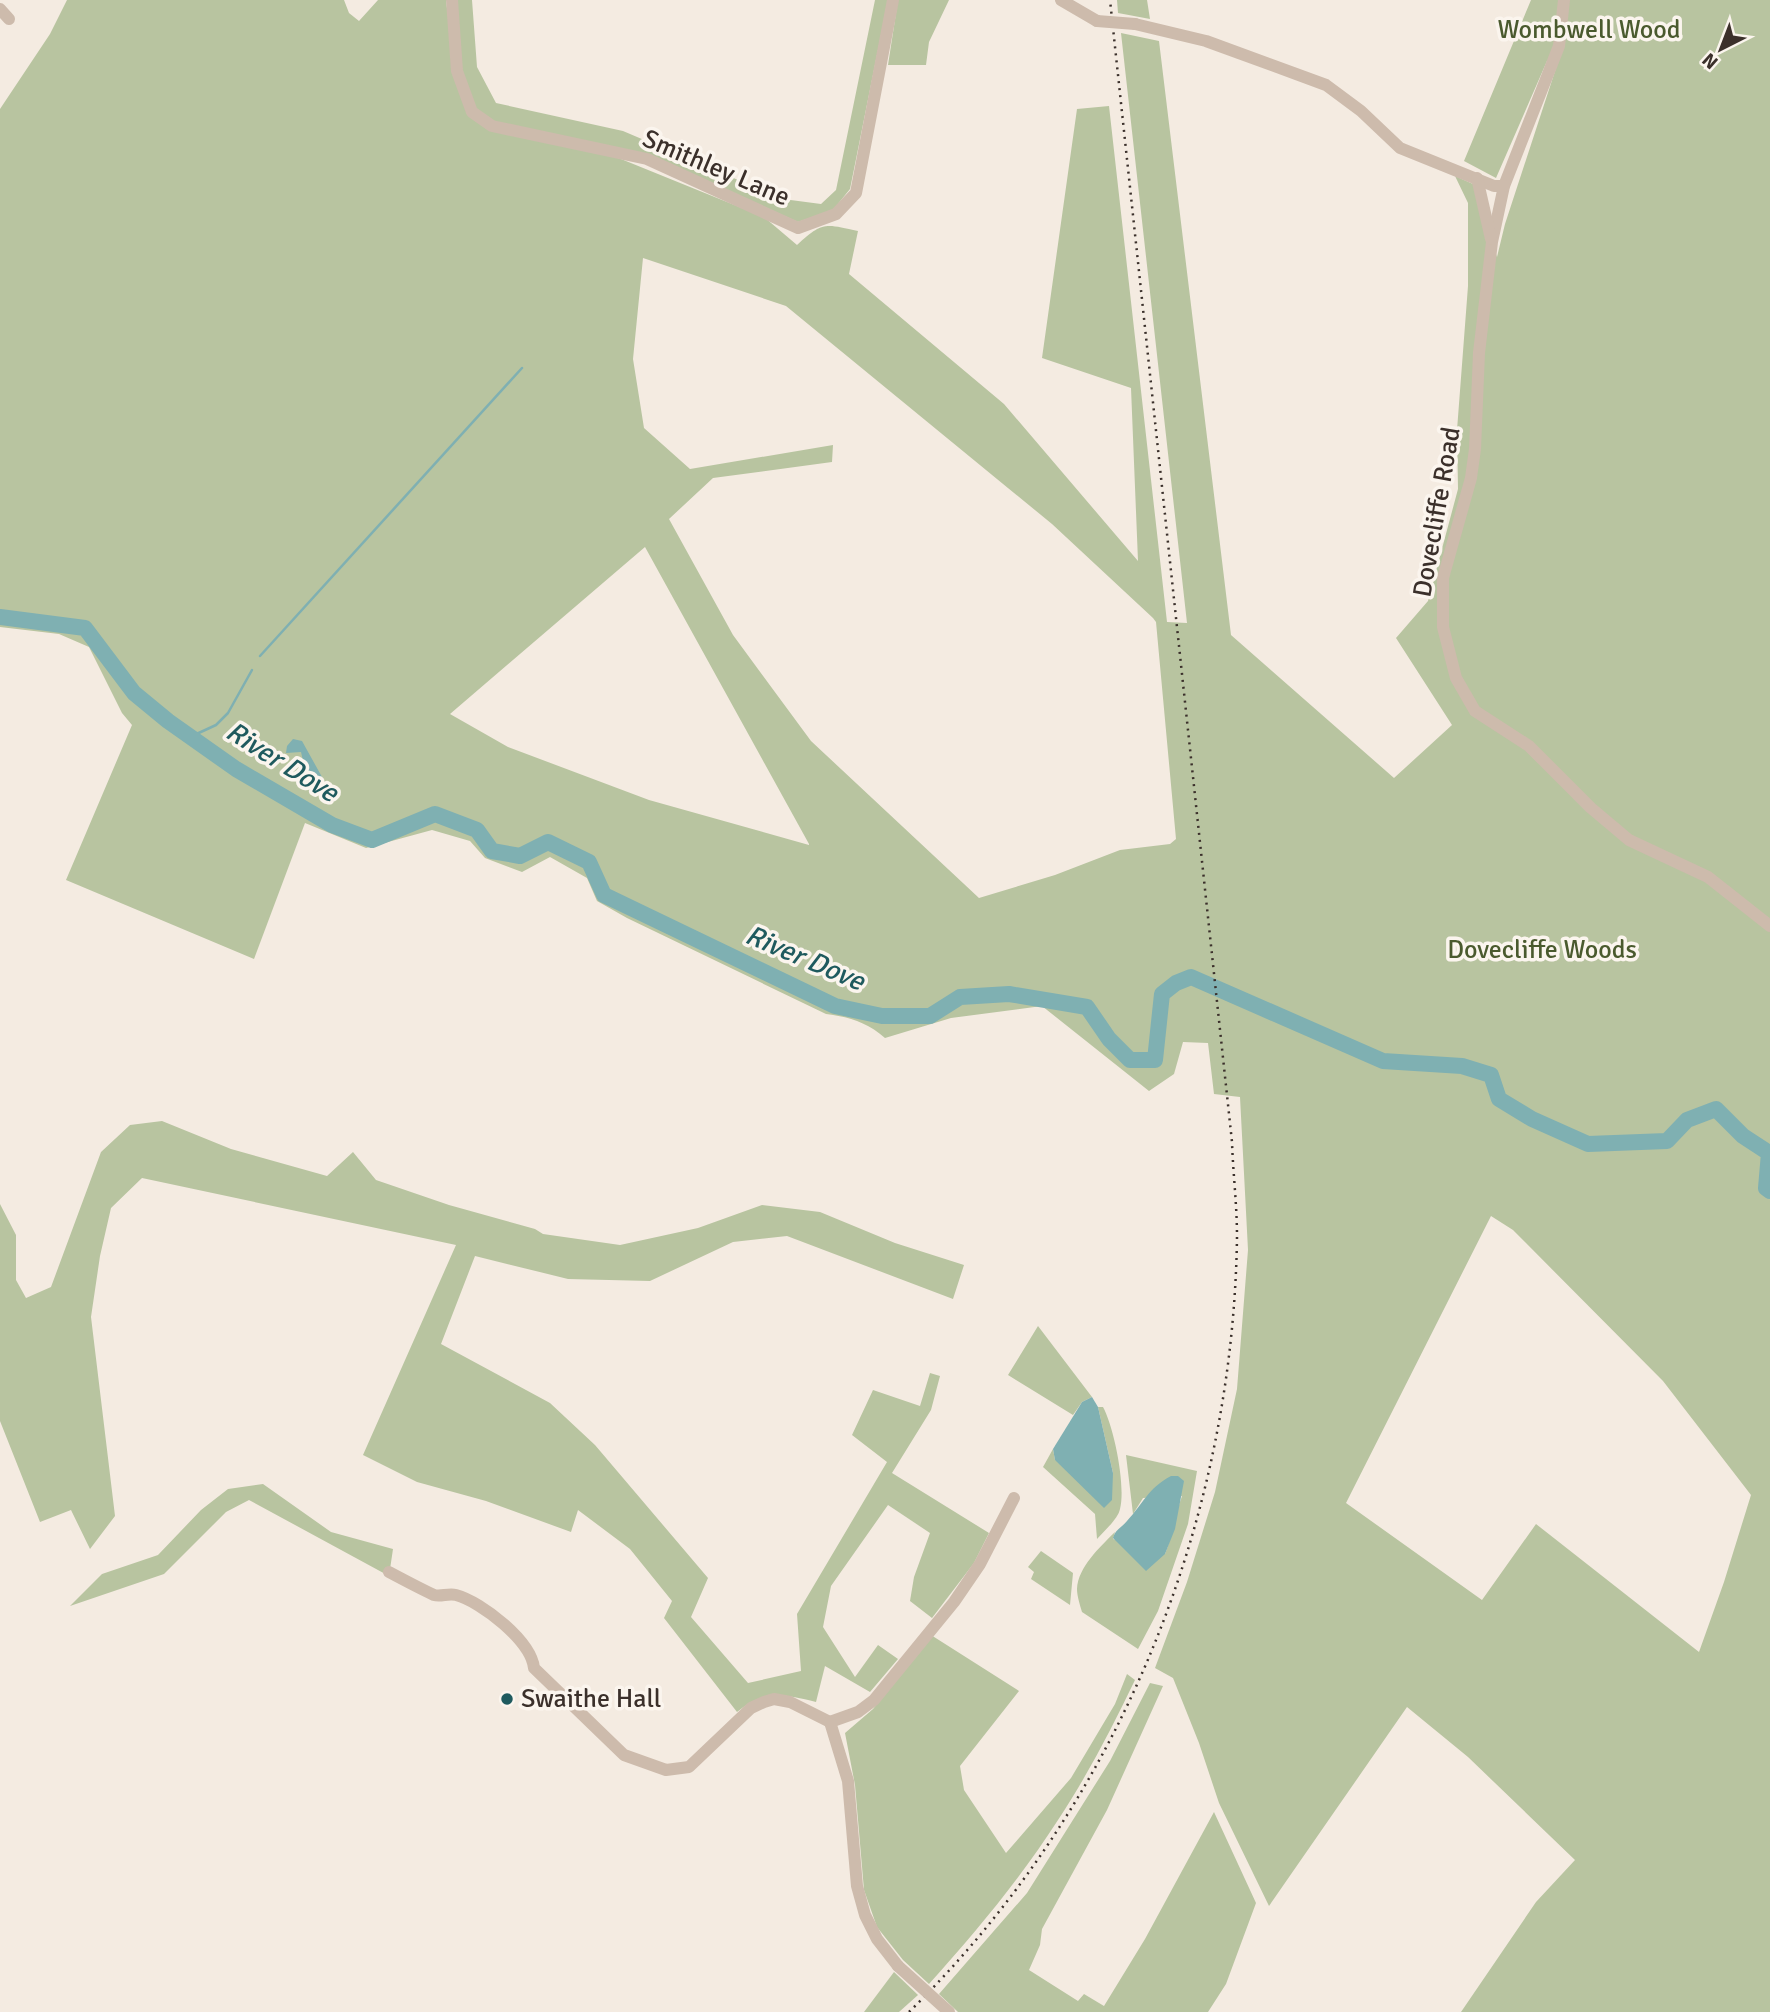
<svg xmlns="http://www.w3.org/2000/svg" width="1770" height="2012" viewBox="0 0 1770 2012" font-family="Signika,sans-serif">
<rect width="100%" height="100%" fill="#f4ebe1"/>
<g fill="#b8c4a0" fill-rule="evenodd">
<path d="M67,0h277l5,13 10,8 19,-21h68l9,76 15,40 151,43 143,58 33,28c26,-24 28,-21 61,-14l-9,43 155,130 134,157 -7,-173 -89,-30 35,-249 32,-3 58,516 20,1 -66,-590 38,8 72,594 163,143 58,-53 -56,-87 32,-37 30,-112 -1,-59 11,-144v-83l-13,-27 18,8 24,73 8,-33 53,-162 -11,-1 -51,117 -32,-17 67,-161h239v2012h-309l75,-110 39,-42 -107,-103 -61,-50 -138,199 -50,-103 -20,-60 -26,-65 -18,-10 32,-86 28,-90 22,-103 11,-139 -8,-153 -26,-3 -6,-51 -25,-1 -9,32 -25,17 -107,-85 -91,12 -66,20c-18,-16 -36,-21 -59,-24l-199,-96 -30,-17 -10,-23 -37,-21 -28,15 -37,-14 -15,-17 -38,-11 -66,18 -61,-25 -51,136 -188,-79 66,-155 -10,-12 -33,-66 -30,-13 -59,-7v-518l50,-75zM643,258l143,48 266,218 101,94 3,4 20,217 -6,5 -50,6 -65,25 -76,23 -168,-157 -78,-106 -64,-116 44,-41 119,-16 1,-17 -143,24 -46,-41 -11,-69zM645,547l164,297v1l-160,-45 -141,-53 -58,-33zM1491,1216l22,14 150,151 88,114 -27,87 -25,70 -163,-128 -54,76 -136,-97z"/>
<path d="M457,0h15l5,67 19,36 127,28 160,68 38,5 15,-14 39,-190h13l-38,189 -17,21 -35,12 -150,-67 -153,-33 -19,-13 -14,-39z"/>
<path d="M898,0h51l-20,42 -3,23h-38z"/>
<path d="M1117,0h30l3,19 -32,-6z"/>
<path d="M162,1121l69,28 96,27 26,-24 23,28 73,25 86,24 8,5 77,11 78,-17 64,-23 58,7 75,31 69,22 -11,34 -166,-63 -54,6 -83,39 -82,-2 -93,-23 -34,88 109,59 45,42 113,133 -17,39 57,66 53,-12 -4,-57 90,-152 -35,-27 21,-45 47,16 10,-33 10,3 -9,34 -39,63 97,60 -15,30 -42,55 -22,-17 4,-24 16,-44 -42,-28 -57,81 -8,41 32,50 23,-32 20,14 -28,33 -45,-26 -9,36c-34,-8 -51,-13 -79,10l-73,-94 8,-17 -42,-52 -52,-39 -7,22 -85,-31 -69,-19 -54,-27 93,-210 -314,-67 -31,30 -11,48 -9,61 24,199 -25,33 -19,-39 -31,12 -40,-101v-217l16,31v45l10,18 25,-11 50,-135 29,-27z"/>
<path d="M1038,1326l54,71 -10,5 -9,13 -65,-40z"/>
<path d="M1098,1407h5c11,20 23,79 17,102 -2,10 -16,22 -23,30l-2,-25 -52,-47 10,-18 2,11 58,13z"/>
<path d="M1126,1455l71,16 -9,53 -30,87 -20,38 -56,-37c-2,-7 -5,-16 -5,-23 1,-22 23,-42 38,-57l-2,7 52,15c8,-19 10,-39 17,-58l-39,2 -10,16z"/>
<path d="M263,1484l68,48 62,17 -4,27 -140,-76 -23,12 -62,62 -94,32 32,-32 56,-19 43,-45 27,-21z"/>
<path d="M1041,1551l32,22 -3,32 -39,-26 3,-7 -6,-5z"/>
<path d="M931,1635l88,56 -59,75 4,24 42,63 65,-75 44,-74 12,-30 8,6c-23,48 -48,96 -77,140 -38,59 -82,112 -129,164l-26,-24 -26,-33 -13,-37 -9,-105 -10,-52 28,-24z"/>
<path d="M1150,1683l13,3 -56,124 -65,119 -2,16 -11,25 49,31 6,-7 20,12 41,-67 69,-127 42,91 -30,81 -18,28h-250l-19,-18 88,-101 83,-132z"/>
<path d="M894,1972l24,23 -19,17h-35z"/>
</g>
<g fill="#7fb0b2">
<path d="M293,739l9,2 25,45 -3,4 -20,-25 -3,-13 -15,1 1,-7z"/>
<path d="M1092,1397l6,10 15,66 -1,27 -8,8 -49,-48 -2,-11 29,-47z"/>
<path d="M1171,1476h7l6,5 -9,48 -10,25 -19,17 -33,-33c2,-8 8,-10 14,-17 16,-17 21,-33 44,-45z"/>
</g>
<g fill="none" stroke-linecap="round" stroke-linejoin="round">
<g stroke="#7fb0b2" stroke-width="2.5">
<path d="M260,656l262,-288"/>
<path d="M190,737l26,-12 12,-12 24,-43"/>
</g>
<path stroke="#7fb0b2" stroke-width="16" d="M0,617l85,11 49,65 34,28 68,48 96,56 40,15 63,-26 42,16 15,21 28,5 28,-14 41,20 15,33 231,111 47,10h48l30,-19 49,-3 78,13 22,32 21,21h25l7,-66 14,-11 15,-6 192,84 79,5 29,9 8,24 33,20 56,25 79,-3 20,-21 29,-11 27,27 26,17 -3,35 4,3"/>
<g stroke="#cdbbac" stroke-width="12">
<path d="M452,0l5,71 15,41 20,14 155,33 151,69 38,-14 20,-21 37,-193"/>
<path d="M1061,0l36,21"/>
<path d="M1564,0l-5,46 -55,140 -12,56 -13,111 -4,96 -4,29 -28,100v49l13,51 19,33 54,35 62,62 38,32 79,37 62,49"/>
<path d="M0,9l9,10"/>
<path d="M1135,24l71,17 120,44 35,26 39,37 94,38h10"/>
<path d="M1477,178l14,61"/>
<path d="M389,1572c15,8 30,16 45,23 7,2 14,-2 22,0 26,7 75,46 78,73l90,87 42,15 23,-3 62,-59 13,-6 10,-3 16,3 40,20"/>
<path d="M830,1722l28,-10 16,-12 13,-16 67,-82 26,-38 34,-66"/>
<path d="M830,1722l18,59 9,105 8,29 12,24 21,27"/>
</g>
<path stroke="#3b302b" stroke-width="2.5" stroke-dasharray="2 5" stroke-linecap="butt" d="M909,2012c207,-203 324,-486 328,-775 0,-32 -4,-64 -5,-95l-122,-1142"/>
<g stroke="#cdbbac" stroke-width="12">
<path d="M1097,21l38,3"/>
<path d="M898,1966l51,46"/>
</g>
</g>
<circle fill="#1f5a5e" stroke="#fbf5ee" stroke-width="2.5" cx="507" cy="1699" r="7"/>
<g text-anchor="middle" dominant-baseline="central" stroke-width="7" stroke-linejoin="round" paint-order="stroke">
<g font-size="26" fill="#4a5a2e" stroke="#fbf5ee">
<text x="1589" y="30">Wombwell Wood</text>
<text x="1542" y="950">Dovecliffe Woods</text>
</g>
<g font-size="26" fill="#3b302b" stroke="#fbf5ee">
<text transform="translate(716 168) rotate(23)">Smithley Lane</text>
<text transform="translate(1437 512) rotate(-80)">Dovecliffe Road</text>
</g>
<g font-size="26" fill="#3b302b" stroke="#fbf5ee" text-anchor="start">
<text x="521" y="1699">Swaithe Hall</text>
</g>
<g font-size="28" font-style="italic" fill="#1f5a5e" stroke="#fbf5ee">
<text transform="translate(282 762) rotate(32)">River Dove</text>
<text transform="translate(805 958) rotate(23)">River Dove</text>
</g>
</g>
<g transform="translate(1721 49) rotate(222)" stroke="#fbf5ee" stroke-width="5" paint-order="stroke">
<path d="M0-5L12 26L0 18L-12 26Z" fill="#3b302b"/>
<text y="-10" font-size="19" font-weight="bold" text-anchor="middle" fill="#3b302b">N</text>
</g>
</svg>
